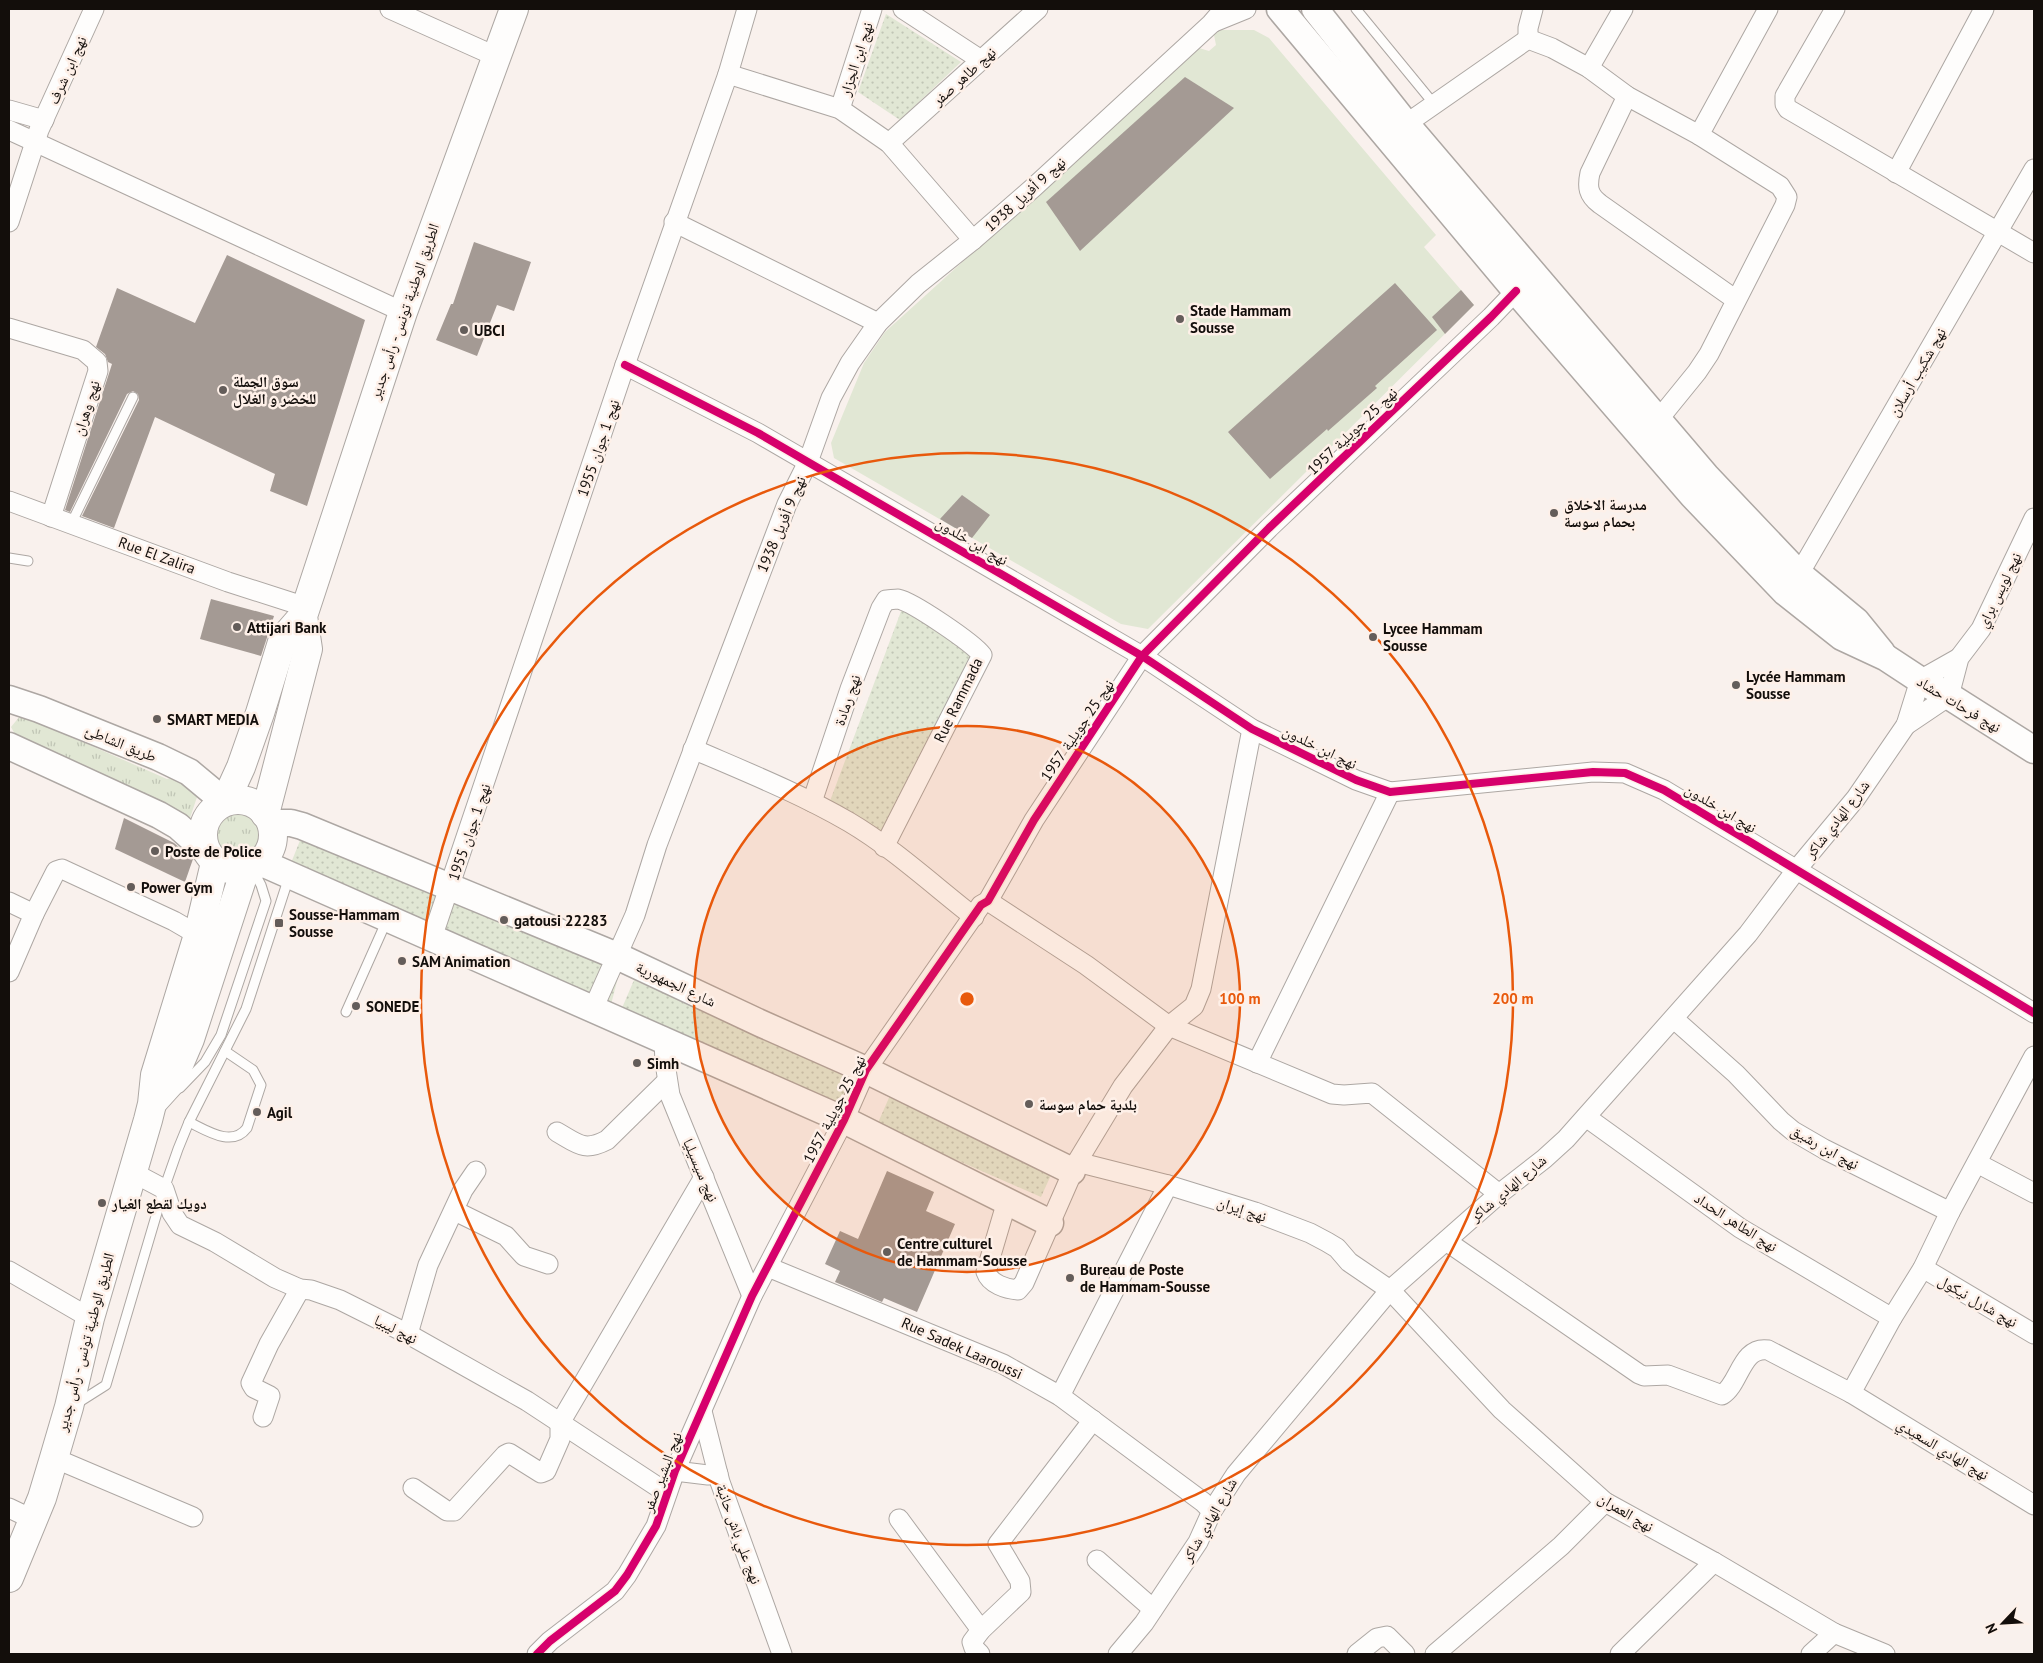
<svg xmlns="http://www.w3.org/2000/svg" width="2043" height="1663" viewBox="0 0 2043 1663" font-family="'PT Sans','Noto Naskh Arabic',sans-serif">
<defs>
<pattern id="grass-tufts" width="24" height="20" patternUnits="userSpaceOnUse" patternTransform="scale(1.25)"><rect width="24" height="20" fill="#e1e7d4"/><path d="M3 7l-1-3M5 7V3M7 7l1-3M15 17l-1-3M17 17v-4M19 17l1-3" fill="none" stroke="#c0c5b5"/></pattern>
<pattern id="park-dots" width="8" height="8" patternUnits="userSpaceOnUse" patternTransform="scale(1.25)"><rect width="8" height="8" fill="#e1e7d4"/><path d="M2 2h.1M6 6h.1" fill="none" stroke="#c0c5b5" stroke-width="1.8" stroke-linecap="round"/></pattern>
</defs>
<rect width="100%" height="100%" fill="#f9f1ed"/>
<g fill="url(#grass-tufts)">
<path d="M20,716l8,2 139,61 13,-4 21,10 -12,36 -172,-83 -6,-11z"/>
<circle cx="238" cy="835" r="21"/>
</g>
<g fill="url(#park-dots)">
<path d="M886,14l75,48 -61,58 -42,-28z"/>
<path d="M906,598l74,45 -99,196 -51,-38z"/>
<path d="M303,833l137,59 -14,34 -137,-58z"/>
<path d="M454,898l168,64 -16,62 -172,-77z"/>
<path d="M634,980l223,98 -17,33 -221,-96z"/>
<path d="M892,1091l164,73 -15,33 -164,-72z"/>
</g>
<path fill="#e1e7d4" d="M1219,30h35l15,8 167,197 -12,12 50,58 -326,324 -27,-5 -287,-166 -3,-15 33,-80 21,-31 314,-284 10,3 7,-6 -2,-10z"/>
<g fill="#a49a94">
<path d="M1185,77l49,31 -154,143 -34,-49z"/>
<path d="M474,242l57,20 -17,49 -17,-6 -20,51 -41,-16 15,-36h2z"/>
<path d="M227,255l138,65 -58,186 -37,-15 5,-17 -120,-57 -41,111 -32,-12 57,-116 -1,-6 -5,-3 -6,3 -57,118 -5,-2 47,-146 -4,-2 -3,-8 -9,-7 21,-59 78,35z"/>
<path d="M1395,283l42,47 -62,56 2,2 -49,43 -1,-2 -57,50 -42,-47z"/>
<path d="M1461,290l13,15 -29,29 -13,-17z"/>
<path d="M962,495l28,20 -18,23 -32,-19z"/>
<path d="M211,599l63,17 -13,40 -61,-17z"/>
<path d="M124,818l50,25 19,16 -8,23 -70,-33z"/>
<path d="M887,1171l47,21 -8,19 29,13 -38,88 -33,-14 -2,4 -47,-20 5,-11 -15,-7 15,-33 18,8z"/>
</g>
<g fill="none" stroke-linecap="round" stroke-linejoin="round">
<defs>
<g id="lane">
<path d="M1356,9l78,95"/>
<path d="M71,524l62,-127"/>
<path d="M9,558l19,3"/>
<path d="M346,1012l41,-92"/>
<path d="M180,1088l25,-26 16,-27 45,-134 -5,-16 -9,-17"/>
<path d="M189,1122c17,8 43,26 58,6l14,-43 -8,-15 -28,-19"/>
<path d="M76,1404l30,-19 58,-196 14,-40 11,-27 57,-113 43,-132"/>
</g>
<g id="street">
<path d="M390,9l105,47"/>
<path d="M903,9l78,51"/>
<path d="M1835,9l-50,87v8l3,5 246,144"/>
<path d="M1214,22l32,-13"/>
<path d="M1528,39v-11l5,-19"/>
<path d="M1589,68l34,-59"/>
<path d="M728,74l112,35 49,34 84,97"/>
<path d="M1627,96l-37,77c-3,14 -2,22 10,31l129,91"/>
<path d="M840,109l32,-100"/>
<path d="M9,110l35,10"/>
<path d="M9,130l394,182"/>
<path d="M1396,131l132,-92 24,9 37,20 38,28 72,39 81,51 7,11 -2,8 -76,149 -12,18 -39,48"/>
<path d="M1699,135l69,-126"/>
<path d="M889,143l149,-134"/>
<path d="M1896,173l88,-164"/>
<path d="M9,222l30,-92 55,-121"/>
<path d="M674,222l204,101"/>
<path d="M9,328l74,22 14,12 1,9 -47,146"/>
<path d="M625,365l133,68 384,223 110,73 104,51 34,12 203,-20 32,1 39,17 370,223"/>
<path d="M9,501l219,81 78,25"/>
<path d="M1799,574l235,-405"/>
<path d="M1906,725l43,-29 10,-38 22,-29 53,-111"/>
<path d="M693,749c53,23 106,44 156,73 44,26 84,63 125,95"/>
<path d="M812,802l38,-113 31,-81 5,-8c4,0 8,-1 12,-1 15,3 75,44 84,56l-98,192"/>
<path d="M988,901l98,64 83,61 163,68 12,1 28,-2 127,101"/>
<path d="M9,902l25,12 -25,58"/>
<path d="M34,914l22,-43 6,-2 112,52 24,14"/>
<path d="M432,938l193,-573 103,-291 19,-65"/>
<path d="M593,1009l42,-94 22,-70 130,-341 21,-42 23,-64 19,-35 28,-40 40,-39 55,-44 61,-53 177,-163 13,-15"/>
<path d="M1674,1019l62,55 45,47 12,10 31,18 126,63"/>
<path d="M664,1040l1,23 5,32 82,201"/>
<path d="M1257,1063l133,-271"/>
<path d="M1586,1117l154,111 152,90"/>
<path d="M557,1132c21,12 27,20 50,8l60,-59"/>
<path d="M1077,1162l91,23 87,27 55,21 17,9 10,6 12,14 41,28 112,120 103,92 109,60 120,71 51,21"/>
<path d="M1977,1163l57,30"/>
<path d="M132,1172l32,17 8,24 8,12 35,17 60,36 25,11 11,1 29,10 68,34 119,67 140,92"/>
<path d="M1007,1201l-21,71c4,12 20,17 32,18l6,-7 53,-121 46,-76 46,-60 25,-20 7,-17 51,-260"/>
<path d="M455,1211l51,25 18,20 24,8"/>
<path d="M1446,1241l193,133 5,2 24,-1 54,20c18,-11 19,-49 46,-45l83,43 183,112"/>
<path d="M768,1267l235,97 57,32 143,106 9,9"/>
<path d="M1923,1268l111,66"/>
<path d="M9,1271l81,47"/>
<path d="M408,1334l20,-69 35,-75 13,-19"/>
<path d="M1851,1393l41,-75 31,-50 27,-56 84,-156"/>
<path d="M1060,1396l108,-211"/>
<path d="M702,1411l18,71 62,172"/>
<path d="M263,1417l7,-21 -16,-8 -3,-5 18,-39 31,-55"/>
<path d="M54,1458l139,59"/>
<path d="M675,1471l33,4 10,-1"/>
<path d="M413,1488l34,23h7l51,-56 4,-2 32,20 5,-2 14,-32v-16l144,-246"/>
<path d="M9,1508l23,11"/>
<path d="M899,1519l82,111"/>
<path d="M1097,1560l56,49"/>
<path d="M537,1654l13,-13 65,-50 12,-16 29,-49 19,-55 77,-175 92,-176 22,-50 115,-165 7,-4 46,-81 108,-164 127,-128 222,-211 25,-26"/>
<path d="M980,1654l-6,-6 -2,-6 9,-12 40,-38 -1,-11 -22,-37 95,-124"/>
<path d="M1118,1654l26,-31 54,-81 14,-31 24,-37 154,-184 109,-96 45,-35 22,-20 182,-205 49,-65 59,-71 50,-73 14,-45 39,-22"/>
<path d="M1357,1654l20,-16 10,-2 18,18"/>
<path d="M1435,1654l126,-108 44,-44"/>
<path d="M1620,1654l94,-92"/>
<path d="M1811,1654l23,-21"/>
</g>
<g id="secondary">
<path d="M1280,9l236,282 177,205 92,96 57,45 43,20 35,23 29,16 85,54"/>
<path d="M1315,9l91,115 300,352 93,98 57,47 26,32"/>
<path d="M9,699l30,10 119,48 31,15 36,30"/>
<path d="M9,746l150,69 19,11 28,25"/>
<path d="M271,823h20l11,3 315,130 145,68 104,46 206,101"/>
<path d="M260,862l584,258 206,103"/>
</g>
<g id="primary">
<circle cx="238" cy="835" r="35"/>
<path d="M225,802l16,-35 19,-54 23,-74 20,-23"/>
<path d="M265,814l43,-165 -5,-33 3,-9 97,-295 111,-303"/>
<path d="M153,1102l19,-21 18,-42 55,-169"/>
<path d="M9,1578l33,-80 12,-40 15,-51 21,-89 58,-198 4,-16 3,-29 43,-140 17,-72"/>
</g>
</defs>
<use href="#lane" stroke="#ada7a3" stroke-width="11"/>
<use href="#street" stroke="#ada7a3" stroke-width="21"/>
<use href="#secondary" stroke="#ada7a3" stroke-width="29"/>
<use href="#primary" stroke="#ada7a3" stroke-width="30"/>
<use href="#lane" stroke="#fefdfc" stroke-width="9"/>
<use href="#street" stroke="#fefdfc" stroke-width="19"/>
<use href="#secondary" stroke="#fefdfc" stroke-width="26"/>
<use href="#primary" stroke="#fefdfc" stroke-width="28"/>
<defs>
<g id="cycleway">
<path d="M625,365l133,68 384,223 110,73 104,51 34,12 203,-20 32,1 39,17 370,223"/>
<path d="M537,1654l13,-13 65,-50 12,-16 29,-49 19,-55 77,-175 92,-176 22,-50 115,-165 7,-4 46,-81 108,-164 127,-128 222,-211 25,-26"/>
</g>
</defs>
<use href="#cycleway" stroke="#fef0e8" stroke-width="11"/>
<use href="#cycleway" stroke="#d6006c" stroke-width="8"/>
</g>
<circle cx="967" cy="999" r="273" fill="#e8590c" fill-opacity=".12"/>
<g fill="none" stroke="#e8590c" stroke-width="2.5">
<circle cx="967" cy="999" r="273"/>
<circle cx="967" cy="999" r="546"/>
</g>
<g fill="#645d5a" stroke="#fef0e8" stroke-width="2">
<circle cx="1180" cy="319" r="5"/>
<circle cx="464" cy="330" r="5"/>
<circle cx="223" cy="390" r="5"/>
<circle cx="1554" cy="513" r="5"/>
<circle cx="237" cy="627" r="5"/>
<circle cx="1373" cy="637" r="5"/>
<circle cx="1736" cy="685" r="5"/>
<circle cx="157" cy="719" r="5"/>
<circle cx="155" cy="851" r="5"/>
<circle cx="131" cy="887" r="5"/>
<circle cx="504" cy="920" r="5"/>
<rect x="274" y="918" width="10" height="10" rx="2.5"/>
<circle cx="402" cy="961" r="5"/>
<circle cx="356" cy="1006" r="5"/>
<circle cx="637" cy="1063" r="5"/>
<circle cx="1029" cy="1104" r="5"/>
<circle cx="257" cy="1112" r="5"/>
<circle cx="102" cy="1203" r="5"/>
<circle cx="887" cy="1252" r="5"/>
<circle cx="1070" cy="1278" r="5"/>
</g>
<g text-anchor="middle" dominant-baseline="central" stroke-width="5" stroke-linejoin="round" paint-order="stroke">
<g font-size="15" fill="#130e0b" stroke="#fef0e8">
<text transform="translate(856 59) rotate(-72)">نهج ابن الجزار</text>
<text transform="translate(67 70) rotate(-66)">نهج ابن شرف</text>
<text transform="translate(964 76) rotate(-42)">نهج طاهر صفر</text>
<text transform="translate(1025 194) rotate(-42)">نهج 9 أفريل 1938</text>
<text transform="translate(404 311) rotate(-71)">الطريق الوطنية تونس - رأس جدير</text>
<text transform="translate(1917 372) rotate(-60)">نهج شكيب أرسلان</text>
<text transform="translate(86 408) rotate(-72)">نهج وهران</text>
<text transform="translate(1352 431) rotate(-44)">نهج 25 جويلية 1957</text>
<text transform="translate(598 448) rotate(-71)">نهج 1 جوان 1955</text>
<text transform="translate(781 524) rotate(-67)">نهج 9 أفريل 1938</text>
<text transform="translate(972 541) rotate(30)">نهج ابن خلدون</text>
<text transform="translate(157 555) rotate(20)">Rue El Zalira</text>
<text transform="translate(1999 590) rotate(-64)">نهج لويس براي</text>
<text transform="translate(847 700) rotate(-71)">نهج رمادة</text>
<text transform="translate(958 700) rotate(-64)">Rue Rammada</text>
<text transform="translate(1959 704) rotate(31)">نهج فرحات حشاد</text>
<text transform="translate(1077 730) rotate(-56)">نهج 25 جويلية 1957</text>
<text transform="translate(121 743) rotate(22)">طريق الشاطئ</text>
<text transform="translate(1320 747) rotate(26)">نهج ابن خلدون</text>
<text transform="translate(1721 808) rotate(31)">نهج ابن خلدون</text>
<text transform="translate(1837 819) rotate(-52)">شارع الهادي شاكر</text>
<text transform="translate(469 832) rotate(-71)">نهج 1 جوان 1955</text>
<text transform="translate(676 984) rotate(25)">شارع الجمهورية</text>
<text transform="translate(834 1109) rotate(-63)">نهج 25 جويلية 1957</text>
<text transform="translate(1825 1147) rotate(29)">نهج ابن رشيق</text>
<text transform="translate(701 1170) rotate(67)">نهج سيسيليا</text>
<text transform="translate(1508 1188) rotate(-40)">شارع الهادي شاكر</text>
<text transform="translate(1242 1209) rotate(18)">نهج إيران</text>
<text transform="translate(1736 1222) rotate(33)">نهج الطاهر الحداد</text>
<text transform="translate(1978 1301) rotate(30)">نهج شارل نيكول</text>
<text transform="translate(396 1329) rotate(27)">نهج ليبيا</text>
<text transform="translate(85 1342) rotate(-75)">الطريق الوطنية تونس - رأس جدير</text>
<text transform="translate(962 1348) rotate(24)">Rue Sadek Laaroussi</text>
<text transform="translate(1943 1449) rotate(31)">نهج الهادي السعيدي</text>
<text transform="translate(662 1472) rotate(-69)">نهج البشير صفر</text>
<text transform="translate(1626 1512) rotate(31)">نهج العمران</text>
<text transform="translate(1209 1520) rotate(-60)">شارع الهادي شاكر</text>
<text transform="translate(739 1534) rotate(70)">نهج علي باش حانبة</text>
</g>
<g font-size="15" font-weight="bold" fill="#130e0b" stroke="#fef0e8" text-anchor="start">
<text x="1190" y="310">Stade Hammam<tspan x="1190" dy="17">Sousse</tspan></text>
<text x="474" y="330">UBCI</text>
<text x="233" y="381">سوق الجملة<tspan x="233" dy="17">للخضر و الغلال</tspan></text>
<text x="1564" y="504">مدرسة الاخلاق<tspan x="1564" dy="17">بحمام سوسة</tspan></text>
<text x="247" y="627">Attijari Bank</text>
<text x="1383" y="628">Lycee Hammam<tspan x="1383" dy="17">Sousse</tspan></text>
<text x="1746" y="676">Lycée Hammam<tspan x="1746" dy="17">Sousse</tspan></text>
<text x="167" y="719">SMART MEDIA</text>
<text x="165" y="851">Poste de Police</text>
<text x="141" y="887">Power Gym</text>
<text x="289" y="914">Sousse-Hammam<tspan x="289" dy="17">Sousse</tspan></text>
<text x="514" y="920">gatousi 22283</text>
<text x="412" y="961">SAM Animation</text>
<text x="366" y="1006">SONEDE</text>
<text x="647" y="1063">Simh</text>
<text x="1039" y="1104">بلدية حمام سوسة</text>
<text x="267" y="1112">Agil</text>
<text x="112" y="1203">دويك لقطع الغيار</text>
<text x="897" y="1243">Centre culturel<tspan x="897" dy="17">de Hammam-Sousse</tspan></text>
<text x="1080" y="1269">Bureau de Poste<tspan x="1080" dy="17">de Hammam-Sousse</tspan></text>
</g>
</g>
<circle cx="967" cy="999" r="8" fill="#e8590c" stroke="#fef0e8" stroke-width="2.5"/>
<g font-size="15" text-anchor="middle" font-weight="bold" fill="#e8590c" stroke="#fef0e8" stroke-width="5" stroke-linejoin="round" paint-order="stroke">
<text x="1240" y="1004">100 m</text>
<text x="1513" y="1004">200 m</text>
</g>
<rect width="2043" height="1663" fill="none" stroke="#130e0b" stroke-width="20"/>
<g transform="translate(2003 1623) rotate(245)" stroke="#fef0e8" stroke-width="4" paint-order="stroke">
<path d="M0-4L9 19L0 12L-9 19Z" fill="#130e0b"/>
<text y="-8" font-size="14" font-weight="bold" text-anchor="middle" fill="#130e0b">N</text>
</g>
</svg>
